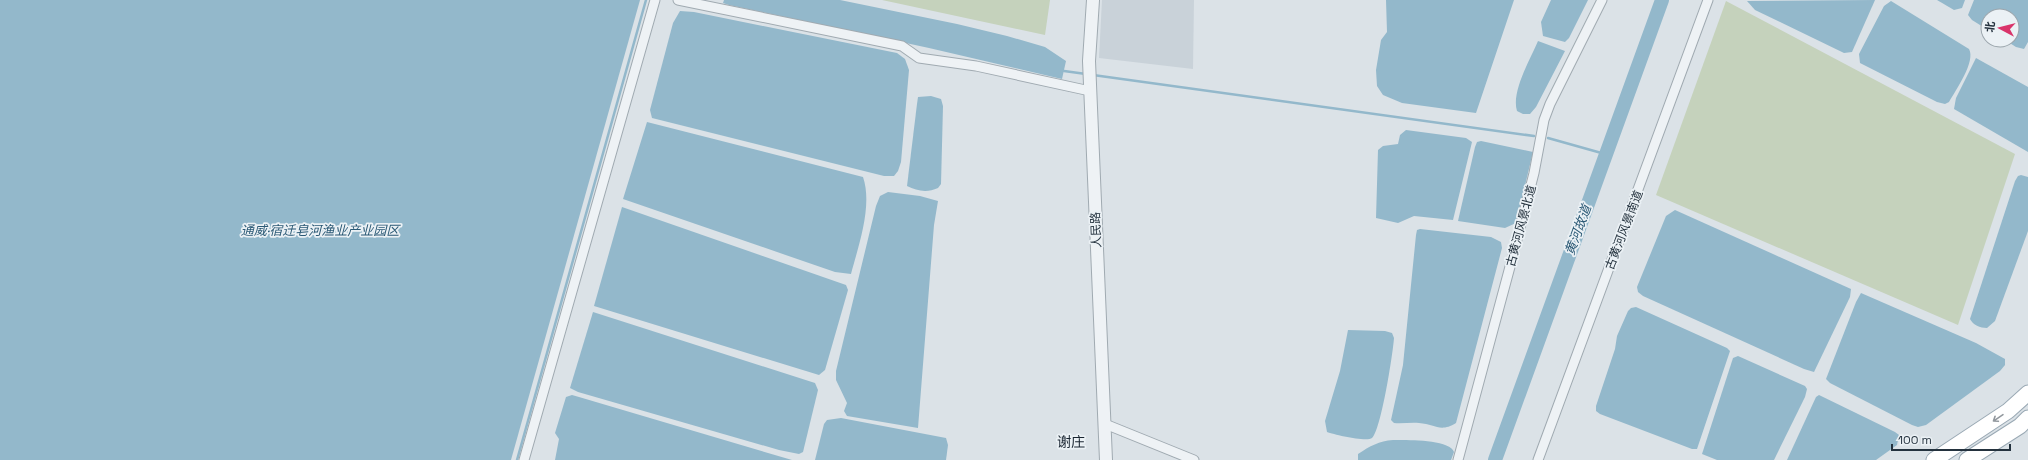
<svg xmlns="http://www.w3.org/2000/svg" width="2028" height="460" viewBox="0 0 2028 460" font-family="'Space Grotesk','Noto Sans SC',sans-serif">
<rect width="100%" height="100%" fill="#dbe2e7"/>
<path fill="#c9d2d9" d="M1102,0h92l-1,69 -94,-11z"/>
<g fill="#c5d2bc">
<path d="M882,0h168l-5,35z"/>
<path d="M1726,1l289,153 -57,171 -302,-130z"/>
</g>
<g fill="#93b8cb">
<path d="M0,0h640l-129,460h-511z"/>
<path d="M724,0h116l117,24 50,12 38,11 21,14 -4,18 -133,-31 -200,-43 -6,-2z"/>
<path d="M1386,0h128l-38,113 -74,-10 -19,-8 -6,-9 -1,-16 5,-30 6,-8z"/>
<path d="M1551,0h37l-19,38 -4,4 -22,-6 -2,-14z"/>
<path d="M1875,0l-23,52 -8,1 -89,-43 -8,-9z"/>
<path d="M1937,0h28l-3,8 -8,2z"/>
<path d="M1974,0h54v42l-4,7 -8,-2 -11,-7h7v-24h-24v14l-16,-10 -4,-5z"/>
<path d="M1891,1l78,48c7,12 -13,41 -20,53l-4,2 -8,-2 -77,-39 -1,-9 25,-48z"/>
<path d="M680,11l14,1 203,41 8,6 4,11 -8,92 -3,9 -4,5h-10l-232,-58 -2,-8 23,-87z"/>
<path d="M1538,41l27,10 -29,56 -6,7h-7l-6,-3c-6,-19 13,-51 21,-70z"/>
<path d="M1976,58l52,29v65l-74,-43 2,-11z"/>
<path d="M931,96l10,3 2,7 -2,78 -3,4c-11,5 -21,3 -31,-2l10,-82 1,-7z"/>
<path d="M647,122l216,55c10,29 -5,70 -12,97l-16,-2 -212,-73z"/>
<path d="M1406,130l60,8 6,4 -19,78 -39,-4 -16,7 -22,-5 2,-68 5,-4 15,-2 2,-9z"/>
<path d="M1481,141l52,11 -17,71 -11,5 -47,-7 17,-74 2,-5z"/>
<path d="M2021,175l7,2v54l-33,90 -8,7c-7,0 -14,-3 -17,-9l45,-138 3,-5z"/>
<path d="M888,192l32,4 18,5 -4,24 -16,203 -71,-12 -3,-5 3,-8 -11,-23v-9l40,-165 4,-10z"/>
<path d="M622,207l224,78 2,5 -23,80 -6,5 -225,-69z"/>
<path d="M1675,210l176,79 -1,8 -36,75 -10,-3 -161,-73 -5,-4 -1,-5 29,-71z"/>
<path d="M1420,229l71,8 10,5 1,6 -46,175c-16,10 -21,1 -37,0 -8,-1 -17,1 -25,0l-3,-3 12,-55 13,-130 1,-5z"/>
<path d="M1861,293l115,50 29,16v6l-5,6 -74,54 -8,2 -6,-2 -82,-42 -4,-4 30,-77z"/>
<path d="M1636,307l91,41 3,3 -33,98h-5l-92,-35 -4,-3v-5l19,-57 2,-13 11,-25 3,-3z"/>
<path d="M593,312l222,71 3,7 -15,62 -4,2 -20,-4 -201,-58 -8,-4z"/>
<path d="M1348,330l37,1 7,2 2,5c-1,15 -13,93 -22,100 -5,4 -37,-3 -45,-6l-2,-11 15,-50z"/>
<path d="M1738,356l67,30 2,3 -2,8 -31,63h-57l-15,-6 31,-96z"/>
<path d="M572,395l7,2 213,63h-237l4,-21 -4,-6 11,-36z"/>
<path d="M1819,395l76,37 4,3 -2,10 -21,15h-89l29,-63z"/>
<path d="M841,418l105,20 2,7 -2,15h-131l9,-36 3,-4z"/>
<path d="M1393,440c12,0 57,-1 61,12l-3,8h-93v-6c12,-8 21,-13 35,-14z"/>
</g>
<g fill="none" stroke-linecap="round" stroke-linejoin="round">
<g stroke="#93b8cb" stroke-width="2.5">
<path d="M1064,71l22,3"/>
<path d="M1093,75l441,61"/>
<path d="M1548,138l57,16"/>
<path d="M517,460l129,-460"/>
</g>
<path stroke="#93b8cb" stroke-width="14" d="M1495,460l167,-460"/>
<defs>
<g id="minor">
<path d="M678,0l224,46 17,12 57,8 114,25"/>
<path d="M1105,424l89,36"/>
<path d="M524,460l131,-460"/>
<path d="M1458,460l53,-197 23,-90 10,-53 6,-16 52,-104"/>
<path d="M1538,460l170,-460"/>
</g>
<path id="tertiary" d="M1093,0l-4,61 17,399"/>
<g id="primary">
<path d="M1934,460l74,-49 20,-18"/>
<path d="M1967,460l53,-34 8,-8"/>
</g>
</defs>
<use href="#minor" stroke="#a0aab1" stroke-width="11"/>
<use href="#tertiary" stroke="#a0aab1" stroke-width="14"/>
<use href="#primary" stroke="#9aa9b4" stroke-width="17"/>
<use href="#minor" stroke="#eef2f5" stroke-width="9"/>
<use href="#tertiary" stroke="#eef2f5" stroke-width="12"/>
<use href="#primary" stroke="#fff" stroke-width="15"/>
</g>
<defs><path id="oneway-shaft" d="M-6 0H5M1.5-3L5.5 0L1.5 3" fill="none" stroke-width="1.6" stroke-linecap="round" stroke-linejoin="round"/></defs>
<use stroke="#92989e" href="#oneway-shaft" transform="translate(1998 418) rotate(146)"/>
<g text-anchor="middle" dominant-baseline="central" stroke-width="3.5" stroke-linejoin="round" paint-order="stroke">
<g font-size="12" fill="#24323e" stroke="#ebf1f5">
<text transform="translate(1521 226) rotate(-75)">古黄河风景北道</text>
<text transform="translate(1096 230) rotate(-92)">人民路</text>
<text transform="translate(1624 230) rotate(-69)">古黄河风景南道</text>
</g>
<g font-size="13" font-style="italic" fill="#2b5975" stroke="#ebf1f5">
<text x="320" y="230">通威·宿迁皂河渔业产业园区</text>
<text transform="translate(1578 230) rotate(-70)">黄河故道</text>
</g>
<g font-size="14" fill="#17232f" stroke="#ebf1f5">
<text x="1071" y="442">谢庄</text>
</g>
</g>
<g transform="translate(2000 28) rotate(277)"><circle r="19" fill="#ebf1f5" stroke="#9ba5ac"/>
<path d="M0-3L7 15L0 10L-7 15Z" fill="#d9346a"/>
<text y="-6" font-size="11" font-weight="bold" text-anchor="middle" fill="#24323e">北</text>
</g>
<path d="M1892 444v6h118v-6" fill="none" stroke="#24323e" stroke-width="2"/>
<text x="1898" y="444" font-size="12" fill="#24323e" stroke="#ebf1f5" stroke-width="3" paint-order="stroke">100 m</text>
</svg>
